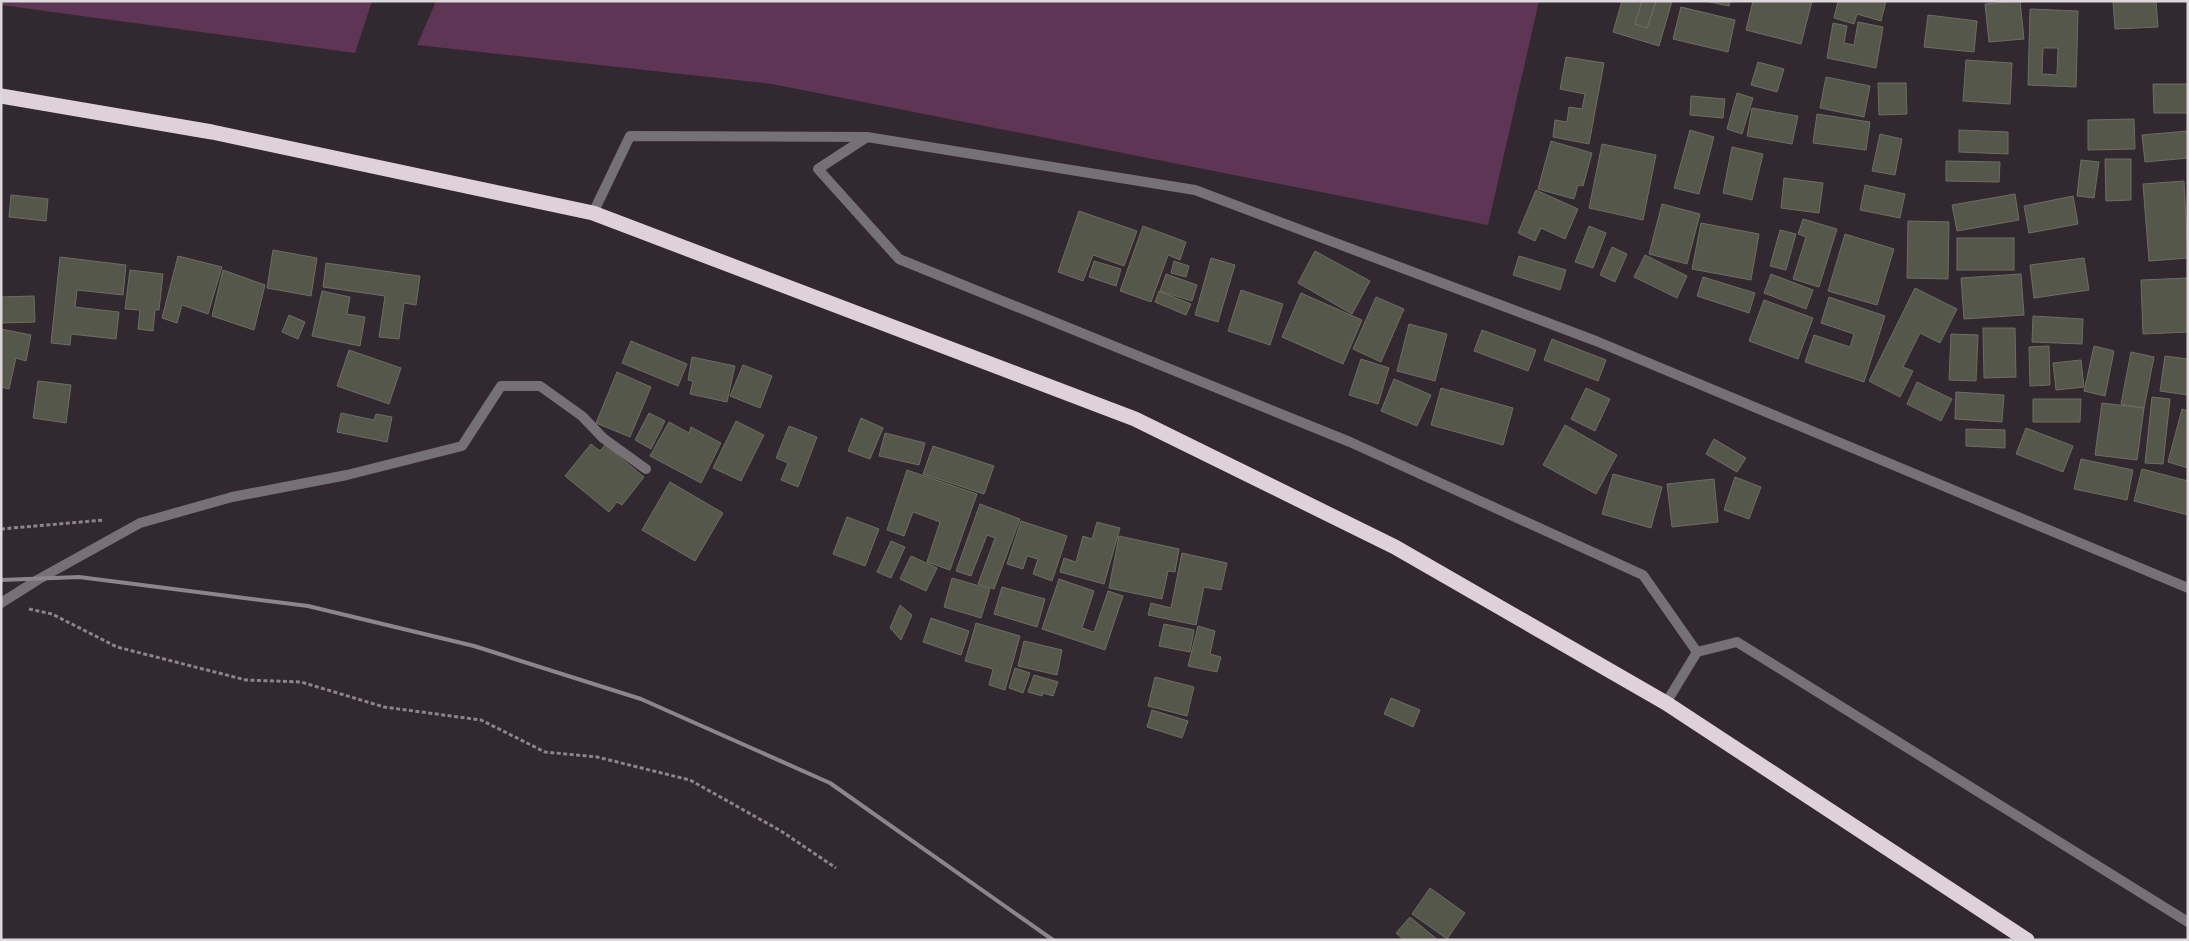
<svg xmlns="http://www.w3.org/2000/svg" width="2189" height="941" viewBox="0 0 2189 941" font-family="'Golos Text',sans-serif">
<rect width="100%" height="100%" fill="#32282f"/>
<g fill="#5e3554">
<path d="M1,1h371l-17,52 -354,-48z"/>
<path d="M436,1h1103l-51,224 -716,-141 -355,-39z"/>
</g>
<g fill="#56574b" stroke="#6d6e61" fill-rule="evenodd">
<path d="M1622,1h20l-7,23 12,4 9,-27h16l-13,45 -46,-14z"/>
<path d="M1642,1h14l-9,27 -12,-4z"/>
<path d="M1705,1h25l-1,5z"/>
<path d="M1753,1h59l-11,43 -55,-14z"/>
<path d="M1838,1h48l-5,20 -24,-7 -3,10 -20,-6z"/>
<path d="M2020,1l4,38 -35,3 -4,-38z"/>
<path d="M2113,1h43l2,26 -43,2z"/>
<path d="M1681,7l54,13 -7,32 -55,-13z"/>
<path d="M2030,9l48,2 -2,76 -48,-2zM2043,48h15l-1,27 -15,-1z"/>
<path d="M1928,15l49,6 -3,31 -50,-5z"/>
<path d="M1858,22l25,5 -7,41 -49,-10 6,-35 14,3 -3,17 10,2z"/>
<path d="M1566,57l38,6 -15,81 -36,-7 2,-17 12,2 2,-15 13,2 3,-15 -25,-5z"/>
<path d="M1966,60l46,3 -2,41 -47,-3z"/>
<path d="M1758,62l26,7 -7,23 -26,-7z"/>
<path d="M1826,77l44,9 -6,31 -44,-9z"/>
<path d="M1878,83h28l1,31 -28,1z"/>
<path d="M2153,84h35v29h-34z"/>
<path d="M1737,93l16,5 -11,36 -15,-5z"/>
<path d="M1691,96l34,3 -2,19 -33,-3z"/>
<path d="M1752,108l46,8 -6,28 -45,-8z"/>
<path d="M1817,114l53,8 -4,28 -53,-7z"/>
<path d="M2134,119l1,30 -47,1v-30z"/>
<path d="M1690,130l24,7 -15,57 -25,-6z"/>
<path d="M1959,130l49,2v22l-49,-2z"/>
<path d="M2188,131v27l-43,4 -3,-27z"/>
<path d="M1880,134l22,5 -7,36 -23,-4z"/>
<path d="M1551,141l41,12 -9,33 -5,-1 -4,14 -36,-10z"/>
<path d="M1602,144l54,11 -13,65 -54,-12z"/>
<path d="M1732,147l31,7 -11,46 -29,-7z"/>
<path d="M2105,159h26v41l-25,1z"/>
<path d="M2081,160l18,2 -5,36 -17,-2z"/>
<path d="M1946,161l54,1 -1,20 -53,-1z"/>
<path d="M1784,178l39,5 -4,30 -38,-5z"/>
<path d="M2184,181l4,77 -39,3 -6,-77z"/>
<path d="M1865,185l40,9 -5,24 -40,-8z"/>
<path d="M1536,190l42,19 -13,30 -24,-11 -6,13 -17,-8z"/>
<path d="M2015,194l4,26 -62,11 -5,-26z"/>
<path d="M11,195l37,4 -2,22 -37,-4z"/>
<path d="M2073,196l5,28 -49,9 -5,-27z"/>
<path d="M1662,204l38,10 -13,50 -38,-10z"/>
<path d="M1079,211l58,20 -13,35 -31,-11 -10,26 -25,-9z"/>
<path d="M1803,219l34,10 -18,58 -26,-8 13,-42 -8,-3z"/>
<path d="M1908,221l41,1 -1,57 -41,-1z"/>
<path d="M1701,223l58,11 -8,46 -59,-11z"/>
<path d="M1143,226l43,16 -6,18 -12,-5 -17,47 -31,-11z"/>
<path d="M1589,226l17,7 -13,35 -18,-6z"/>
<path d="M1780,230l16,4 -10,36 -16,-4z"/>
<path d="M1845,234l49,15 -17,56 -49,-14z"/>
<rect x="1957" y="238" width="57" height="32"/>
<path d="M1612,247l15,7 -12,28 -15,-7z"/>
<path d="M273,250l44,8 -6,38 -44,-8z"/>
<path d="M1315,251l55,30 -18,33 -54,-31z"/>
<path d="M1645,255l42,21 -10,22 -43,-21z"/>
<path d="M178,256l44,11 -14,47 -26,-9 -5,18 -15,-5z"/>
<path d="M1519,256l47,14 -6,20 -47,-15z"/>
<path d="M60,257l66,8 -3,30 -46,-5 -2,17 44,5 -3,27 -45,-5 -1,11 -19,-2z"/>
<path d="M1211,258l24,7 -17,57 -23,-7z"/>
<path d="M2084,258l5,32 -55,8 -4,-33z"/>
<path d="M1094,261l27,8 -5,17 -27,-9z"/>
<path d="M1174,261l15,5 -3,11 -15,-4z"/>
<path d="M326,263l94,13 -4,29 -12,-2 -5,36 -20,-2 6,-41 -62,-9z"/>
<path d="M130,270l33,4 -4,36h-4l-2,21 -15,-2 2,-19 -15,-1z"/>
<path d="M223,270l42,15 -11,45 -42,-14z"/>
<path d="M1166,274l31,11 -5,16 -32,-10z"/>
<path d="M1771,274l42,16 -7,19 -42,-16z"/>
<path d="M2021,274l3,41 -60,4 -3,-41z"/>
<path d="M1703,277l52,16 -6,20 -52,-17z"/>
<path d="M2188,278v54l-45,2 -2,-54z"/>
<path d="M1915,288l42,21 -17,34 -20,-10 -17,34 10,4 -13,26 -31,-16z"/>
<path d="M1241,290l42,14 -13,41 -42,-14z"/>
<path d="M322,291l28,6 -3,17 18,3 -5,29 -48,-10z"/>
<path d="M1159,291l32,13 -5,11 -31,-13z"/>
<path d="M1301,293l61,27 -19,44 -61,-27z"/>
<path d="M34,296l1,26 -34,1v-26z"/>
<path d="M1376,297l28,12 -23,53 -28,-13z"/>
<path d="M1829,297l56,19 -21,66 -59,-20 9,-27 36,12 4,-13 -33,-11z"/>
<path d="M1764,300l49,18 -15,41 -49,-18z"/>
<path d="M289,315l16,7 -7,17 -16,-7z"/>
<path d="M2033,316l50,3 -1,25 -50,-2z"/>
<path d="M1409,324l38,10 -12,47 -38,-10z"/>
<path d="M1983,328h32l1,49 -32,1z"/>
<path d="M1,329l30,6 -5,26 -10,-3 -7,31 -8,-2z"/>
<path d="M1482,330l54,20 -8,21 -54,-20z"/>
<path d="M1951,334l27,1 -2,46 -27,-1z"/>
<path d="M1552,339l54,21 -8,21 -54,-21z"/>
<path d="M631,341l56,23 -9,22 -56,-23z"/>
<path d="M2049,346l1,39 -20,1 -1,-39z"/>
<path d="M2094,346l20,5 -9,45 -21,-5z"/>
<path d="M349,350l52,18 -12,36 -52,-18z"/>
<path d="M2131,352l23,5 -10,51 -23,-4z"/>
<path d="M2165,356l23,3v36l-28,-4z"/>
<path d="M692,357l43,9 -8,36 -37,-8 3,-13 -5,-1z"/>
<path d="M1361,359l28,9 -11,36 -29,-9z"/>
<path d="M2081,360l3,27 -28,3 -3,-27z"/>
<path d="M743,365l29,11 -12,32 -30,-12z"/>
<path d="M617,372l34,15 -21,50 -34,-14z"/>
<path d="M1394,379l37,16 -14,31 -36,-15z"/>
<path d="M38,381l33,4 -5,38 -33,-5z"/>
<path d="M1917,382l35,17 -11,22 -34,-17z"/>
<path d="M1441,388l72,20 -10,37 -72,-20z"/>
<path d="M1586,388l24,11 -15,32 -24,-12z"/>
<path d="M1956,392l48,3 -2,27 -47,-3z"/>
<path d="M2152,397l18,2 -7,65 -18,-1z"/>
<path d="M2033,399h48l-1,23h-47z"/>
<path d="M2102,403l42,5 -7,52 -42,-5z"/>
<path d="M2182,409l6,2v57l-20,-6z"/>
<path d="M341,413l33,7 2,-6 16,3 -5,25 -50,-10z"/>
<path d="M649,413l16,8 -14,28 -16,-9z"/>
<path d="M861,418l22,10 -13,31 -22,-8z"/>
<path d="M736,421l28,14 -23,46 -28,-13z"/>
<path d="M669,422l20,11 2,-6 30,16 -20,40 -51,-27z"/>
<path d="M1565,425l52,30 -21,39 -53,-29z"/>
<path d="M789,426l28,11 -19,50 -17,-7 7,-17 -12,-5z"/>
<path d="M2026,428l47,18 -10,26 -47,-18z"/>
<path d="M1966,429l39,1v18l-39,-2z"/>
<path d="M885,433l40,10 -6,22 -40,-9z"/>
<path d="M1714,439l32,19 -9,14 -31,-18z"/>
<path d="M591,444l9,7 5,-6 39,32 -22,28 -5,-3 -8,10 -44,-36z"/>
<path d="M933,446l61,20 -10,28 -61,-20z"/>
<path d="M2081,459l52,11 -6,30 -53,-11z"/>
<path d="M2142,469l46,12v34l-54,-14z"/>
<path d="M907,470l70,24 -27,76 -23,-8 13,-40 -27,-10 -9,24 -17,-6z"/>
<path d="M1613,474l49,13 -11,41 -49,-14z"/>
<path d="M1735,477l26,10 -12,32 -25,-9z"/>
<path d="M1714,479l4,43 -46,5 -5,-43z"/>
<path d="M670,482l53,31 -28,48 -53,-31z"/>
<path d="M980,504l40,15 -26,70 -16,-5 17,-46 -8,-3 -16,41 -15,-5z"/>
<path d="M847,517l32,12 -14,37 -32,-12z"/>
<path d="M1021,521l46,15 -15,45 -19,-7 5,-15 -11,-3 -4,13 -16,-5z"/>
<path d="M1097,522l23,6 -16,56 -44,-12 4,-14 12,4 7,-26 9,3z"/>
<path d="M1119,536l60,13 -4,23 -7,-1 -6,28 -53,-11z"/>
<path d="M891,541l14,6 -14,31 -14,-6z"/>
<path d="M1182,553l45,10 -6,27 -17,-3 -8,38 -48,-10 3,-12 20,5z"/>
<path d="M911,556l26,12 -11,23 -26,-12z"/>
<path d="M952,578l38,11 -9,29 -37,-11z"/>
<path d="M1059,579l35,12 -12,37 12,4 14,-41 15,5 -18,54 -63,-21z"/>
<path d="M1002,587l43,12 -8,28 -43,-13z"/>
<path d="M900,605l12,10 -11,25 -11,-12z"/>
<path d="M931,618l38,13 -8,24 -38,-13z"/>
<path d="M976,623l44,13 -15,54 -16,-5 4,-16 -28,-8z"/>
<path d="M1164,624l30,6 -4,22 -31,-6z"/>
<path d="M1198,626l17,5 -5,23 11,3 -4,15 -29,-6z"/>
<path d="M1024,641l38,9 -5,25 -39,-9z"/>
<path d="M1015,668l15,5 -7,20 -14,-5z"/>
<path d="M1034,675l24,7 -5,14 -10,-3 -1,3 -14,-4z"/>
<path d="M1155,677l39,10 -7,29 -39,-10z"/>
<path d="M1391,698l29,12 -7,17 -29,-13z"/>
<path d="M1152,710l36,11 -6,17 -35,-11z"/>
<path d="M1430,888l35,25 -18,26 -35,-25z"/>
<path d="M1410,917l28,23h-34l-8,-7z"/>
</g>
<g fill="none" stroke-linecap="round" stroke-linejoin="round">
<g stroke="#8c8489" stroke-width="3" stroke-dasharray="4 2.5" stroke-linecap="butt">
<path d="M1,529l103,-9"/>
<path d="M29,609l23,5 65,33 129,33 55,2 83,25 97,13 64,32 52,5 93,23 91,51 55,37"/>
</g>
<path stroke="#767174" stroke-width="10" d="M1697,652l40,-10 451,280"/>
<g stroke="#767174" stroke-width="10">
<path d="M593,213l37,-77 236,1"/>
<path d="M1,603l38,-24 101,-56 92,-26 115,-22 115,-29 39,-60h39l42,30 21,22 43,31"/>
<path d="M1666,703l31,-51 -54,-77 -293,-133 -451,-183 -81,-90 49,-32 328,53 401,151 592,247"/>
</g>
<path stroke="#ded1da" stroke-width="15" d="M1,96l211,36 381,81 542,206 260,128 271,156 361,237"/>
<path stroke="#8d858b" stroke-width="4" d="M1,580l78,-3 229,29 166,40 167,53 189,84 223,157"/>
</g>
<rect width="2189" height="941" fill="none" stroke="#ded8dc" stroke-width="5"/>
</svg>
